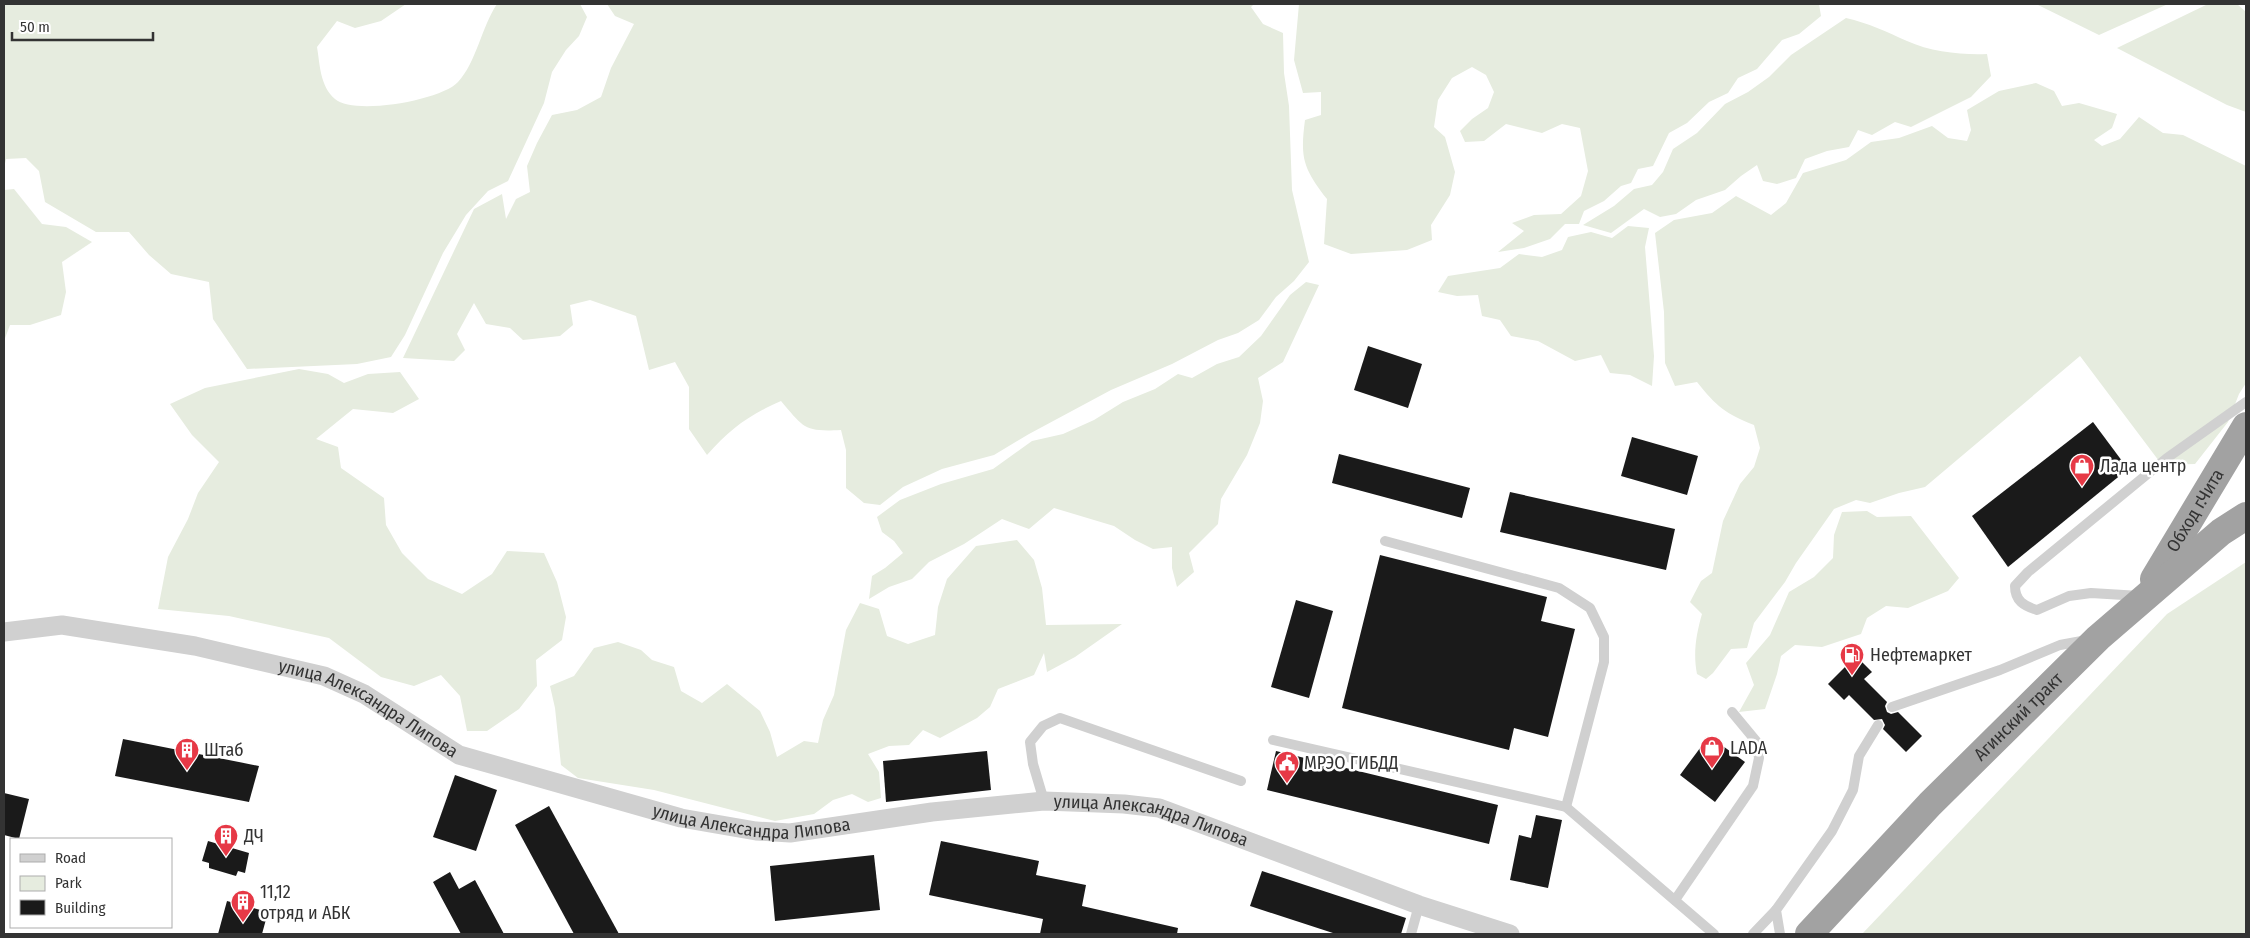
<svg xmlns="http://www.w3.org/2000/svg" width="2250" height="938" viewBox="0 0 2250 938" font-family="'Fira Sans Condensed',sans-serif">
<rect width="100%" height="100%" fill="#fff"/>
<g fill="#e6ecdf">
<path d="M4,4h402l-25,17 -26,7 -18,-7 -20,26c3,18 3,39 18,52 19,17 107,1 123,-17 18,-19 24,-56 39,-78h83l7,13 -8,19 -13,14 -14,22 -8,31 -36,78 -20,10 -22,24 -23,38 -38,82 -14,22 -34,7 -110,5 -34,-50 -4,-37 -38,-8 -22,-19 -20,-23h-33l-51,-30 -6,-31 -13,-13 -20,1 -2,9z"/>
<path d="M607,4h647l-3,3 12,17 20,9 1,40 5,33 3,84 17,72 -15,19 -18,16 -17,23 -21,13 -20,7 -46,24 -61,26 -82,44 -35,21 -52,14 -39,18 -23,18 -16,-2 -18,-15v-38l-5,-20c-37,2 -37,-2 -60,-29 -32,14 -51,28 -74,54l-18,-26v-42l-14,-25 -26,8 -13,-54 -46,-16 -20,5 3,20 -13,11 -37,4 -13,-12 -24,-4 -12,-21 -17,31 8,16 -11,11 -51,-3 71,-149 28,-15 4,25 10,-20 14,-7 -3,-26 10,-23 15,-28 25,-5 24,-13 10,-29 23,-44 -19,-8z"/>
<path d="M1299,4h520l2,12 -22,18 -17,6 -25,29 -19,9 -10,15 -19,9 -22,21 -18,10 -16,33 -15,3 -7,14 -10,3 -17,15 -20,10 -5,13h-14l-15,15 -26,9 -26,4 26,-21 -12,-8 22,-8 27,-1 20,-18 7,-25 -8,-43 -18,-4 -20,9 -36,-9 -22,17 -19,1 -5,-11 12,-12 16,-11 6,-16 -8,-17 -14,-8 -20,11 -14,22 -4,27 11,10 10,35 -5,23 -19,30 1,15 -25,10 -56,4 -27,-10 3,-45c-24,-31 -27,-41 -22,-79l16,-5v-23l-18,1 -9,-33z"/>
<path d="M2036,4h132l-69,31z"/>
<path d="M2208,4h29l9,8v100l-19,-7 -110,-57z"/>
<path d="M1846,18c22,5 41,14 61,23 24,11 55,14 80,13l4,22 -20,21 -60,30 -16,-5 -23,13 -14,-5 -9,17 -22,4 -22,8 -9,19 -19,6 -14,-3 -6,-16 -16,11 -16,14 -29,10 -20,14 -16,3 -16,-8 -33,24 -28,-8 31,-19 20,-17 18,-4 11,-13 10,-23 24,-16 28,-29 23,-12 21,-15 22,-22z"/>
<path d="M2036,83l18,8 8,15 17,-3 38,11 -5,14 -18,12 8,6 18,-7 19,-22 24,16 20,2 63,31v217l-7,11 -11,28 -33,42 -33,1 -82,-109 -155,131 -26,6 -29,10 -14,-3 -22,9 -38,54 -11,19 -31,41 -7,25 -16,1 -18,24 -7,6 -9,-5c-4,-21 -1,-39 5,-60l-12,-12 11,-21 11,-8 11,-52 17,-37 14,-17 6,-19 -6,-23c-28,-11 -38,-19 -57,-43l-22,4 -10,-23 -1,-51 -9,-79 19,-13 38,-7 24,-17 35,19 15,-12 17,-30 43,-13 25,-18 28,-4 33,-12 16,12 19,3 4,-11 -4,-20 32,-19z"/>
<path d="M14,189l28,35 24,3 26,15 -30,20 4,30 -5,23 -31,10h-20l-6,16v-151z"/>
<path d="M1628,226l21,2 -4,19 9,109 -2,30 -22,-11 -20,-2 -9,-18 -26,6 -37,-20 -27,-5 -11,-16 -18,-4 -4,-21 -21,1 -19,-4 10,-16 52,-8 19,-14 23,3 20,-7 6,-13 23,-5 21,6z"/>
<path d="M1306,282l13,3 -36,77 -25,16 5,23 -3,22 -13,32 -26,44 -3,25 -29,29 5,19 -17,15 -5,-19v-21l-19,2 -18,-9 -21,-14 -60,-18 -25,21 -27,-10 -38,25 -35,18 -17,17 -23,8 -20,12 3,-23 13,-8 18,-15 -9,-12 -12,-9 -5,-15 23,-17 41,-16 52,-15 39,-28 31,-7 31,-14 29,-18 32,-13 23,-15 14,4 25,-14 22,-7 22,-21 29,-41z"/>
<path d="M299,369l29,5 16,9 24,-9 32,-2 19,27 -26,14 -40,-4 -37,30 22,8 3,21 43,30 2,27 16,28 26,26 34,15 30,-20 15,-23 37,2 13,29 9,35 -4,23 -26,20 1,26 -18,23 -32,22h-20l-7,-35 -19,-21 -27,11 -33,-9 -52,-39 -100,-22 -71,-7 10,-52 20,-38 10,-26 21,-31 -27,-27 -22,-31 35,-16z"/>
<path d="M1867,511l10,6 34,-1 48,62 -11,13 -40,17 -22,-2 -19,12 -6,16 -39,13 -27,-2 -14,11 -4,18 -12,35 -26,3 15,-27 -8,-22 24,-28 19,-43 25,-15 19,-19 1,-23 8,-23z"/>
<path d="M1017,540l17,20 8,28 4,37 76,-1 -47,33 -28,15 -3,-19 -10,22 -36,14 -8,18 -13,11 -37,20 -17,-8 -14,15 -20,1 -21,8 11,18 2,26 -13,4 -16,-8 -19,6 -19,14 -39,7 -121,-31 -76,-12 -17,-13 -6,-57 -5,-22 24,-10 20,-28 24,-6 23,8 11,10 22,7 7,24 21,12 25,-19 33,27 10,21 7,25 27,-16 14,2 5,-23 11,-25 12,-65 14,-27 19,6 8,27 21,8 27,-9 3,-28 9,-28 29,-33z"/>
<path d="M2246,562v372h-384l305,-320z"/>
</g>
<g fill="#1a1a1a">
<path d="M1368,346l54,18 -14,44 -54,-18z"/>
<path d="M2093,422l35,47 -120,98 -36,-51z"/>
<path d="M1632,437l66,19 -11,39 -66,-19z"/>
<path d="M1339,454l131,34 -8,30 -130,-35z"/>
<path d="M1510,492l165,37 -9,41 -166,-38z"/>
<path d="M1380,555l167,42 -6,24 34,8 -27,108 -34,-9 -5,22 -167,-42z"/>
<path d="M1296,600l37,11 -24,87 -38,-11z"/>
<path d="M1856,656l16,16 -8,7 23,23 -2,4 2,6 4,2 7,-2 24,24 -16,16 -23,-23 2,-4 -3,-6 -8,1 -25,-25 -5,5 -16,-16z"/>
<path d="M1709,736l36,26 -30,40 -35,-27z"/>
<path d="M123,739l136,27 -10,36 -134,-26z"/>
<path d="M987,751l4,39 -105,12 -3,-41z"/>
<path d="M1276,751l222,54 -9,39 -222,-54z"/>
<path d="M455,775l42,15 -21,61 -43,-14z"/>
<path d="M4,793l25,6 -10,40 -15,-4z"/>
<path d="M549,806l70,128h-45l-59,-109z"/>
<path d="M1536,815l26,5 -14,68 -38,-8 9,-45 12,3z"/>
<path d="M208,841l41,12 -4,20 -7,-2 -2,5 -27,-8v-5l-7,-2z"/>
<path d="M941,841l98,20 -3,14 50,10 -4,21 96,22 -1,6h-137l3,-15 -114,-24z"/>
<path d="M874,855l6,55 -105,11 -5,-55z"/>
<path d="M1262,871l144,47 -5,16h-65l-86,-28z"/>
<path d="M450,872l9,17 16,-9 29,54h-43l-28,-52z"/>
<path d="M227,901l41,11 -6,22h-44z"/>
</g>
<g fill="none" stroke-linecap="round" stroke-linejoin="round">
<g stroke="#d0d0d0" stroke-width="10">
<path d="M1385,541l174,47 31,20 14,29v25l-38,145"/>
<path d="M2140,596l-49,-3 -22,3 -32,14c-13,-4 -22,-9 -22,-24l13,-14 139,-114 79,-56"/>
<path d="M1892,707l108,-37 60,-25 27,-5"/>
<path d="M1273,740l293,67 148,127"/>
<path d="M1044,801l-11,-37 -3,-22 13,-16 17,-8 181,63"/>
<path d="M1675,900l78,-114 6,-28 -3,-17 -24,-29"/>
<path d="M1411,934l8,-29"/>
<path d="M1753,934l23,-24"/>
<path d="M1780,934l-4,-24 56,-79 21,-41 6,-34 19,-31"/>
</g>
<path stroke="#d0d0d0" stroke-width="19" id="s1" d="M4,632l58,-7 133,21 129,30 40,18 95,61 222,63 75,13 34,2 142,-21 112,-11 80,3 35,4 260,97 91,29"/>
<g stroke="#a2a2a2" stroke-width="28">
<path id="s2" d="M2154,579l92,-153"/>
<path id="s3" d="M1809,934l121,-130 168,-166 123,-106 25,-16"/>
</g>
</g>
<defs>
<symbol id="shop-pin" viewBox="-11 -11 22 30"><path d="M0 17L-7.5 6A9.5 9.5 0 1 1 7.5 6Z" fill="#e63946" stroke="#fff"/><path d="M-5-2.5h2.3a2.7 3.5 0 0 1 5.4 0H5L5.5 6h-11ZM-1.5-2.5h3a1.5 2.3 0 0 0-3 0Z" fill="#fff"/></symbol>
<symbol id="fuel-pin" viewBox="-11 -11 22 30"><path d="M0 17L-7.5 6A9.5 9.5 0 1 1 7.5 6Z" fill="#e63946" stroke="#fff"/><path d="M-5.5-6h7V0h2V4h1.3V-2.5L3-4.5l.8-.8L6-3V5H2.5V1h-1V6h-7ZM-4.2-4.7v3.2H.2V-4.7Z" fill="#fff"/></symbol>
<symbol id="building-pin" viewBox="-11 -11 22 30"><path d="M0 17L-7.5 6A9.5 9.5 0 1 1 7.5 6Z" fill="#e63946" stroke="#fff"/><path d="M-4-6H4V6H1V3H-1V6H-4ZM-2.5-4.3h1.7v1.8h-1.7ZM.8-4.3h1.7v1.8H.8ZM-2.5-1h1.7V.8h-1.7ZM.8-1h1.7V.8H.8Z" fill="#fff"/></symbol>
<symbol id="civic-pin" viewBox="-11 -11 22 30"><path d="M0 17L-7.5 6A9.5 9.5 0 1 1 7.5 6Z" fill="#e63946" stroke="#fff"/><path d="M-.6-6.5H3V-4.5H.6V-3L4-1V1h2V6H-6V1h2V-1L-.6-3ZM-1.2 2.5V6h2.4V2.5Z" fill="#fff"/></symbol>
</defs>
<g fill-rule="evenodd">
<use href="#shop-pin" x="2068" y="452" width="28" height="38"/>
<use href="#fuel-pin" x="1838" y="641" width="28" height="38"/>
<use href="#shop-pin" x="1698" y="734" width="28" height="38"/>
<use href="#building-pin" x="173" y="736" width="28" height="38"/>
<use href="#civic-pin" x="1273" y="749" width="28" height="38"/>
<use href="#building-pin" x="212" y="822" width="28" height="38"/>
<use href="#building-pin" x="229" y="888" width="28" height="38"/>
</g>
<g text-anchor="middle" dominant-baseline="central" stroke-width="5" stroke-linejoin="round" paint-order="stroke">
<g font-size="18" fill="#333" stroke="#fff" text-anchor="start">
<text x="2100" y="466">Лада центр</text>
<text x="1870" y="655">Нефтемаркет</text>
<text x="1730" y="748">LADA</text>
<text x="204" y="750">Штаб</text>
<text x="1304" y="763">МРЭО ГИБДД</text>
<text x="244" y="836">ДЧ</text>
<text x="260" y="892">11,12<tspan x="260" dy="21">отряд и АБК</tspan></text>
</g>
<g font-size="18" fill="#333" stroke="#fff">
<text stroke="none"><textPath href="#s2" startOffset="80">Обход г.Чита</textPath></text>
<text stroke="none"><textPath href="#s1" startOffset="379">улица Александра Липова</textPath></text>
<text stroke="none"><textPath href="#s3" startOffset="302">Агинский тракт</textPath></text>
<text stroke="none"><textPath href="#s1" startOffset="784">улица Александра Липова</textPath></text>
<text stroke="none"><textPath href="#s1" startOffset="1189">улица Александра Липова</textPath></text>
</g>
</g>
<rect width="2250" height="938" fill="none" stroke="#333333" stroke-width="10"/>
<rect x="10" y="838" width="162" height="90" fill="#ffffff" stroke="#adadad"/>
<rect x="20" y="854" width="25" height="8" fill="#d0d0d0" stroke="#adadad"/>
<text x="55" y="863" font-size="15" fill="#333333">Road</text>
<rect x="20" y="876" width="25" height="15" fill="#e6ecdf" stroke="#adadad"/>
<text x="55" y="888" font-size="15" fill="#333333">Park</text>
<rect x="20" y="900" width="25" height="15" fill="#1a1a1a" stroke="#adadad"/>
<text x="55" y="913" font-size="15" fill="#333333">Building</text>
<path d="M12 32v8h141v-8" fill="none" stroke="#333333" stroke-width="2.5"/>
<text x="20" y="32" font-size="15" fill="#333333" stroke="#ffffff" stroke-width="4" paint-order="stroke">50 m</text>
</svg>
